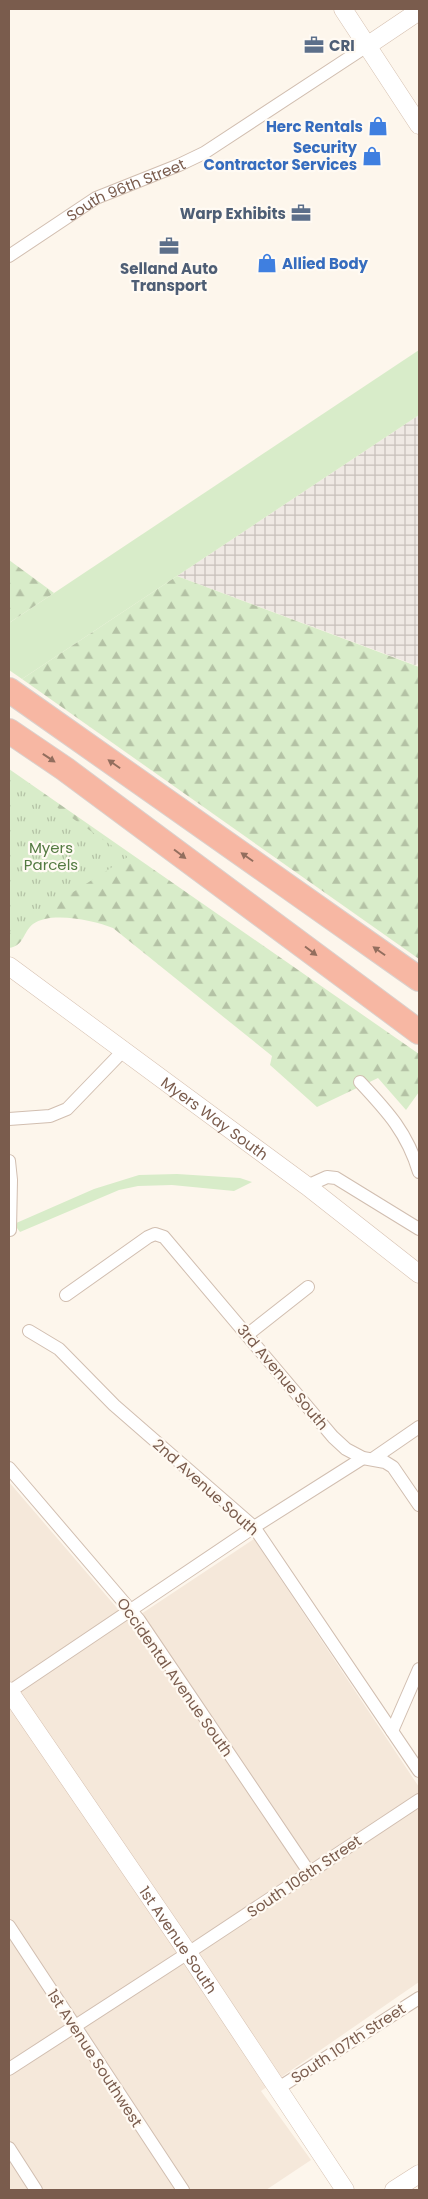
<svg xmlns="http://www.w3.org/2000/svg" width="428" height="2199" viewBox="0 0 428 2199" font-family="Poppins,sans-serif">
<defs>
<pattern id="industrial-grid" width="8" height="8" patternUnits="userSpaceOnUse" patternTransform="scale(1.25)"><rect width="8" height="8" fill="#efe9e4"/><path d="M0 4h8M4 0v8" fill="none" stroke="#c7c0bb"/></pattern>
<pattern id="forest-firs" width="22" height="20" patternUnits="userSpaceOnUse" patternTransform="scale(1.25)"><rect width="22" height="20" fill="#d8ecc9"/><path d="M5 1l3.5 6h-7zM16 11l3.5 6h-7z" fill="#b4c2a5"/></pattern>
<pattern id="park-tufts" width="24" height="20" patternUnits="userSpaceOnUse" patternTransform="scale(1.25)"><rect width="24" height="20" fill="#d8ecc9"/><path d="M3 7l-1-3M5 7V3M7 7l1-3M15 17l-1-3M17 17v-4M19 17l1-3" fill="none" stroke="#b4c2a5"/></pattern>
</defs>
<rect width="100%" height="100%" fill="#fdf6ec"/>
<path fill="#f5e8da" d="M9,1482l120,140 125,-83 165,248v195l-158,109 50,69 -45,30h-257z"/>
<path fill="url(#industrial-grid)" d="M419,415v248l-4,2 -238,-89z"/>
<g fill="#d8ecc9">
<path d="M419,350v65l-397,264 -13,-9v-47z"/>
<path d="M177,1174l63,4 12,4 -18,9 -62,-6 -34,1 -19,4 -99,42 -6,-8 80,-35 45,-14z"/>
</g>
<g fill="url(#forest-firs)">
<path d="M9,560l45,33 -45,30z"/>
<path d="M177,576l242,91v292l-397,-280z"/>
<path d="M9,769l410,285v38l-13,18 -28,-32 -61,29 -47,-42 2,-9 -159,-128c-19,-8 -63,-17 -80,-4 -10,8 -9,22 -24,24z"/>
</g>
<path fill="url(#park-tufts)" d="M9,774l119,83 -119,76z"/>
<g fill="none" stroke-linecap="round" stroke-linejoin="round">
<defs>
<g id="street">
<path id="s1" d="M9,256l87,-58 83,-33 25,-12 163,-107"/>
<path d="M360,1082c27,29 47,50 59,90"/>
<path d="M9,1119l41,-3 17,-7 56,-58"/>
<path d="M9,1161l2,19 -1,50"/>
<path d="M307,1186l20,-9 9,1 83,51"/>
<path d="M66,1295l82,-58 7,-3 9,3 169,200 13,12 17,9 22,4 8,5 26,38"/>
<path d="M29,1331l30,18 55,56 140,122 165,244"/>
<path d="M247,1335l61,-48"/>
<path d="M374,1458l45,-31"/>
<path d="M9,1468l130,152 170,252"/>
<path d="M9,1692l245,-165 109,-69"/>
<path d="M392,1731l27,-62"/>
<path d="M9,1926l174,264"/>
<path d="M9,2069l179,-116 231,-153"/>
<path d="M277,2089l142,-91"/>
<path d="M9,2148l27,42"/>
</g>
<g id="secondary">
<path d="M343,9l76,116"/>
<path d="M367,46l52,-35"/>
<path id="s2" d="M9,966l298,220 112,88"/>
<path id="s3" d="M9,1691l179,262 157,237"/>
<path d="M394,2190l25,-16"/>
</g>
<g id="highway">
<path d="M9,690l410,289"/>
<path d="M9,731l56,38 354,263"/>
</g>
</defs>
<use href="#street" stroke="#d1beb0" stroke-width="14"/>
<use href="#secondary" stroke="#d6c0b0" stroke-width="19"/>
<use href="#highway" stroke="#dad1cd" stroke-width="26"/>
<use href="#street" stroke="#fff" stroke-width="12"/>
<use href="#secondary" stroke="#fff" stroke-width="18"/>
<use href="#highway" stroke="#f7b7a3" stroke-width="24"/>
</g>
<defs><path id="oneway-solid" d="M-6-.8H1V-3.2L6.5 0L1 3.2V.8H-6Z" transform="scale(1.25)"/></defs>
<g fill="#936e5e">
<use href="#oneway-solid" transform="translate(49 758) rotate(34)"/>
<use href="#oneway-solid" transform="translate(114 764) rotate(-145)"/>
<use href="#oneway-solid" transform="translate(180 854) rotate(37)"/>
<use href="#oneway-solid" transform="translate(247 857) rotate(-145)"/>
<use href="#oneway-solid" transform="translate(311 951) rotate(37)"/>
<use href="#oneway-solid" transform="translate(379 951) rotate(-145)"/>
</g>
<defs>
<symbol id="office-bare" viewBox="-9 -9 18 18"><path d="M-6-3h4V-5.5h4V-3h4V5H-6ZM-1-4.5V-3h2v-1.5ZM-6 0V1H6V0Z" fill="#5c6f8a" stroke="#fffaf3" stroke-width="2.5" paint-order="stroke"/></symbol>
<symbol id="shop-bare" viewBox="-9 -9 18 18"><path d="M-5-2.5h2.3a2.7 3.5 0 0 1 5.4 0H5L5.5 6h-11ZM-1.5-2.5h3a1.5 2.3 0 0 0-3 0Z" fill="#3f7fe0" stroke="#fffaf3" stroke-width="2.5" paint-order="stroke"/></symbol>
</defs>
<g fill-rule="evenodd">
<use href="#office-bare" x="300" y="31" width="28" height="28"/>
<use href="#shop-bare" x="364" y="112" width="28" height="28"/>
<use href="#shop-bare" x="358" y="142" width="28" height="28"/>
<use href="#office-bare" x="287" y="199" width="28" height="28"/>
<use href="#office-bare" x="155" y="232" width="28" height="28"/>
<use href="#shop-bare" x="253" y="249" width="28" height="28"/>
</g>
<g text-anchor="middle" dominant-baseline="central" stroke-width="4.5" stroke-linejoin="round" paint-order="stroke">
<g font-size="15" font-weight="bold" fill="#4e5e75" stroke="#fffaf3" text-anchor="start">
<text x="329" y="45">CRI</text>
<text x="286" y="213" text-anchor="end">Warp Exhibits</text>
<text x="169" y="268" text-anchor="middle">Selland Auto<tspan x="169" dy="17">Transport</tspan></text>
</g>
<g font-size="15" font-weight="bold" fill="#366cbe" stroke="#fffaf3" text-anchor="end">
<text x="363" y="126">Herc Rentals</text>
<text x="357" y="147">Security<tspan x="357" dy="17">Contractor Services</tspan></text>
<text x="282" y="263" text-anchor="start">Allied Body</text>
</g>
<g font-size="15" fill="#7a5c4d" stroke="#fffaf3">
<text stroke="none"><textPath href="#s1" startOffset="135">South 96th Street</textPath></text>
<text stroke="none"><textPath href="#s2" startOffset="256">Myers Way South</textPath></text>
<text transform="translate(283 1377) rotate(50)">3rd Avenue South</text>
<text transform="translate(206 1487) rotate(42)">2nd Avenue South</text>
<text transform="translate(175 1677) rotate(55)">Occidental Avenue South</text>
<text transform="translate(304 1876) rotate(-34)">South 106th Street</text>
<text stroke="none"><textPath href="#s3" startOffset="301">1st Avenue South</textPath></text>
<text transform="translate(348 2043) rotate(-33)">South 107th Street</text>
<text transform="translate(95 2058) rotate(57)">1st Avenue Southwest</text>
</g>
<g font-size="15" fill="#537a41" stroke="#fffaf3">
<text x="51" y="847">Myers<tspan x="51" dy="17">Parcels</tspan></text>
</g>
</g>
<rect width="428" height="2199" fill="none" stroke="#7a5c4d" stroke-width="20"/>
</svg>
